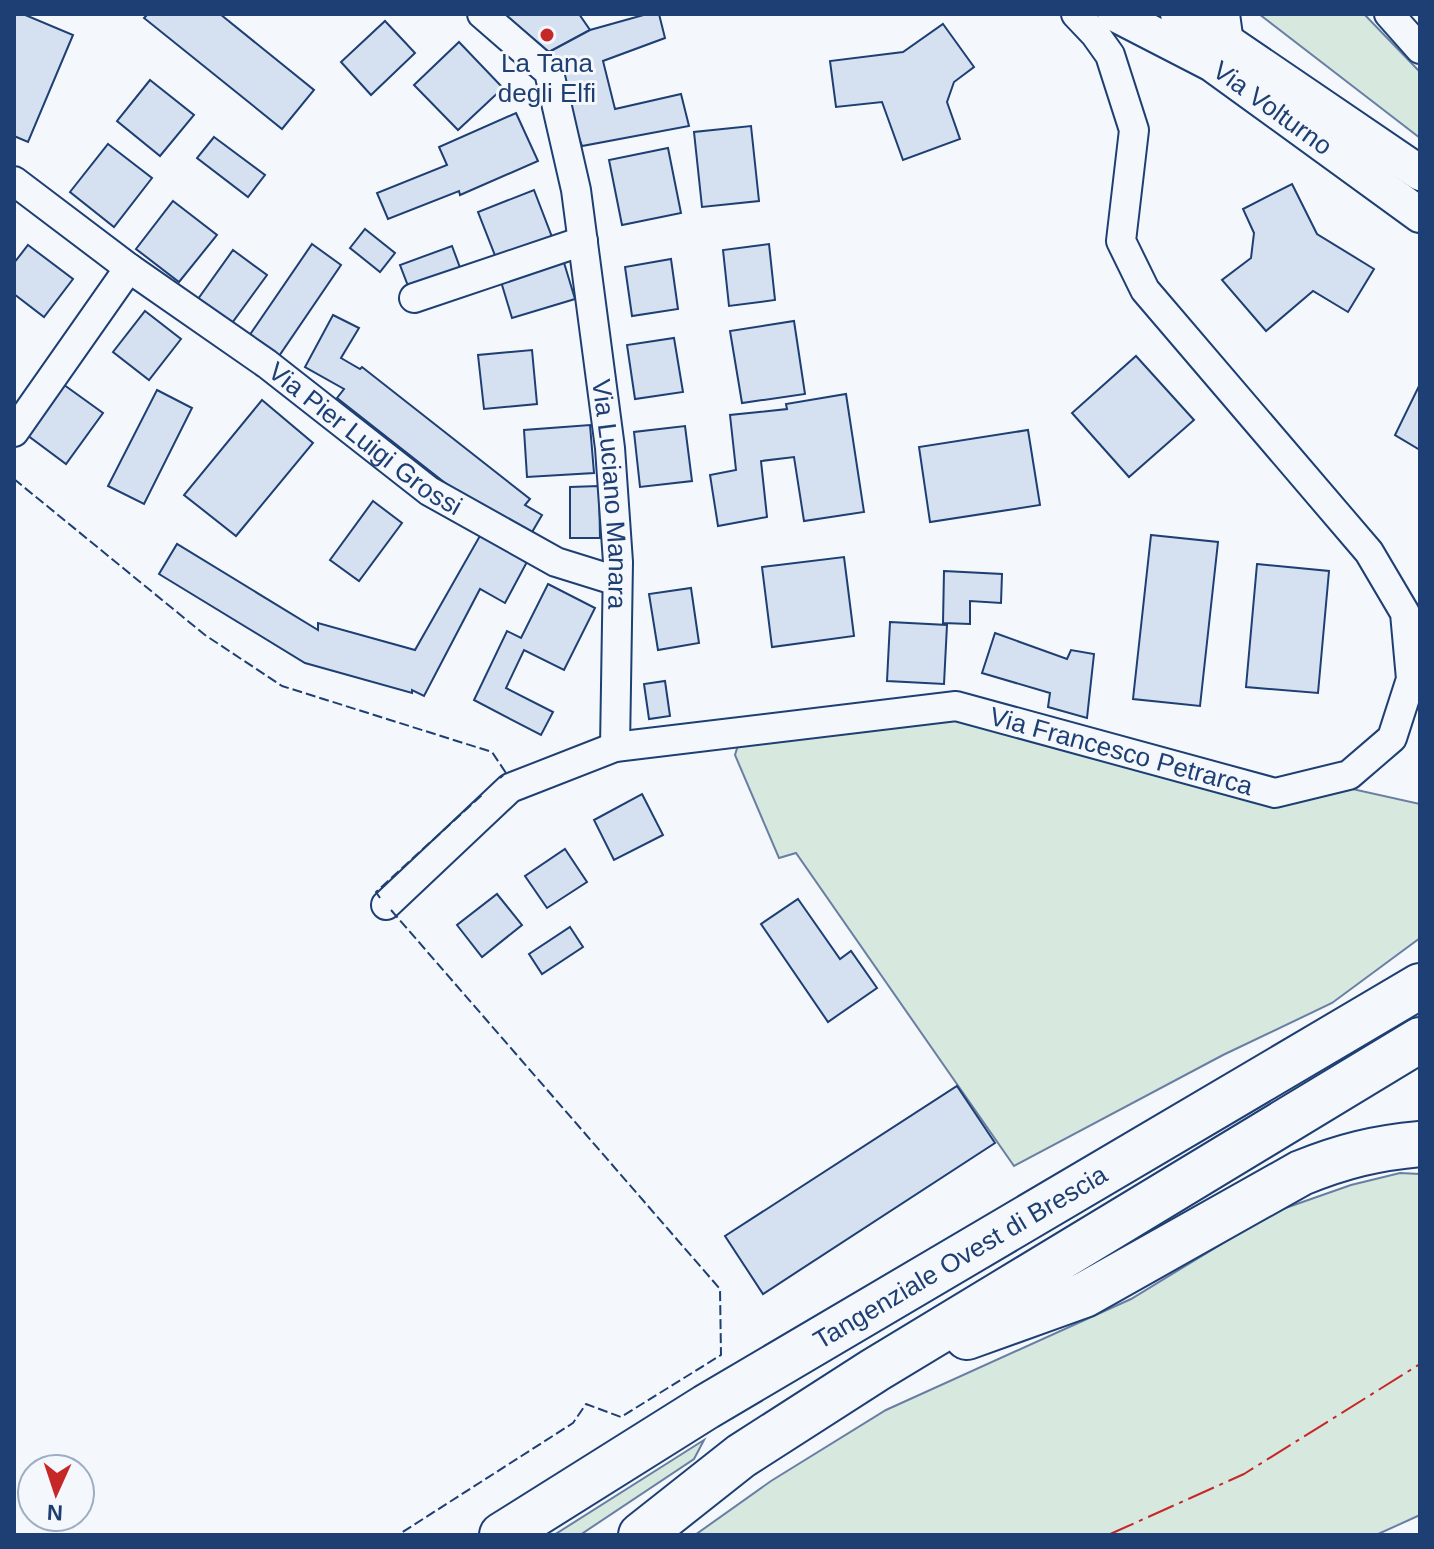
<svg xmlns="http://www.w3.org/2000/svg" width="1434" height="1549" viewBox="0 0 1434 1549" font-family="Helvetica,sans-serif">
<rect width="100%" height="100%" fill="#f4f7fb"/>
<g fill="#d7e8df" stroke="#687fa3" stroke-width="2">
<path d="M1259,14h105l56,58v66z"/>
<path d="M940,718l27,2 307,81 65,-15 81,18v134l-88,65 -109,52 -209,111 -218,-313 -17,5 -44,-103 4,-13z"/>
<path d="M1400,1173l20,1v341l-44,20h-681l76,-54 115,-71 245,-111 143,-87 77,-27z"/>
<path d="M704,1440l-10,19 -114,76h-26z"/>
</g>
<g fill="#d5e0f0" stroke="#1d3f73" stroke-width="2">
<path d="M14,14h9l50,21 -45,107 -14,-6z"/>
<path d="M148,14h72l94,76 -32,39 -138,-111z"/>
<path d="M504,14h75l11,16 -41,22z"/>
<path d="M647,14h12l6,24 -62,23 12,48 66,-15 8,32 -107,20 -33,-94 41,-22z"/>
<path d="M385,21l30,32 -44,42 -30,-33z"/>
<path d="M943,24l31,43 -20,15 -7,20 13,37 -57,21 -21,-58 -46,5 -6,-46 73,-9z"/>
<path d="M459,42l44,46 -45,42 -44,-45z"/>
<path d="M150,80l44,35 -34,41 -43,-35z"/>
<path d="M516,113l22,48 -78,34 -1,-4 -71,28 -11,-26 70,-28 -8,-18z"/>
<path d="M751,126l8,75 -57,6 -8,-75z"/>
<path d="M214,137l51,38 -17,22 -51,-39z"/>
<path d="M108,144l44,34 -38,49 -44,-35z"/>
<path d="M668,148l13,65 -59,12 -13,-65z"/>
<path d="M1292,184l25,50 57,35 -26,43 -35,-21 -47,40 -44,-51 29,-22 3,-25 -11,-24z"/>
<path d="M534,190l18,47 -56,21 -18,-46z"/>
<path d="M173,201l44,34 -38,47 -43,-33z"/>
<path d="M365,229l30,24 -15,19 -30,-24z"/>
<path d="M312,244l29,21 -62,91 -30,-20z"/>
<path d="M769,244l6,56 -46,6 -6,-56z"/>
<path d="M28,245l45,34 -29,38 -30,-23v-31z"/>
<path d="M452,246l10,27 -52,18 -10,-26z"/>
<path d="M233,250l34,25 -35,48 -34,-24z"/>
<path d="M562,256l13,43 -63,19 -13,-43z"/>
<path d="M671,259l7,50 -46,7 -7,-49z"/>
<path d="M145,311l36,28 -32,41 -36,-28z"/>
<path d="M333,315l26,13 -18,30 19,11 2,-2 168,132 -5,6 17,10 -14,24 -23,-9 -168,-132 7,-9 -39,-22z"/>
<path d="M794,321l11,73 -63,9 -12,-72z"/>
<path d="M674,338l9,54 -48,7 -8,-54z"/>
<path d="M532,350l5,54 -53,5 -6,-54z"/>
<path d="M1136,356l58,64 -65,57 -57,-64z"/>
<path d="M60,382l43,31 -37,51 -43,-32z"/>
<path d="M1419,386h1v64l-25,-15z"/>
<path d="M157,390l35,18 -48,96 -36,-18z"/>
<path d="M846,394l18,118 -60,9 -10,-64 -33,4 6,56 -49,9 -8,-51 26,-5 -6,-55 57,-6 -1,-5z"/>
<path d="M262,400l51,43 -77,93 -52,-41z"/>
<path d="M590,425l4,48 -67,4 -3,-47z"/>
<path d="M685,426l7,55 -52,6 -6,-55z"/>
<path d="M1028,430l12,75 -110,17 -11,-75z"/>
<path d="M599,486l1,52h-30v-51z"/>
<path d="M373,501l29,22 -43,58 -29,-21z"/>
<path d="M481,534l47,26 -23,43 -25,-14 -56,107 -12,-6v3l-107,-30 -146,-89 18,-30 141,86v-7l97,27z"/>
<path d="M1151,535l67,7 -18,164 -67,-7z"/>
<path d="M844,557l10,79 -82,11 -10,-80z"/>
<path d="M1257,564l72,7 -11,122 -72,-6z"/>
<path d="M944,571l58,3 -1,29 -31,-2v23l-27,-1z"/>
<path d="M548,584l47,24 -31,62 -40,-20 -18,38 47,24 -12,23 -67,-35 33,-69 14,7z"/>
<path d="M691,588l8,55 -41,7 -9,-56z"/>
<path d="M890,622l57,3 -3,59 -57,-3z"/>
<path d="M995,633l72,26 4,-9 23,4 -7,64 -39,-11 2,-14 -68,-20z"/>
<path d="M665,681l5,35 -21,3 -5,-35z"/>
<path d="M642,794l21,41 -49,25 -20,-40z"/>
<path d="M565,849l22,33 -40,26 -22,-32z"/>
<path d="M497,894l25,31 -40,32 -25,-32z"/>
<path d="M798,899l42,60 11,-8 26,37 -49,34 -67,-98z"/>
<path d="M570,927l13,20 -41,27 -13,-20z"/>
<path d="M957,1086l38,57 -232,151 -38,-58z"/>
</g>
<g fill="none" stroke-linecap="round" stroke-linejoin="round">
<defs>
<g id="minor">
<path id="s1" d="M482,14l67,58 27,118 34,258 8,114 -3,185"/>
<path d="M1225,14l4,29"/>
<path d="M1389,14l31,35"/>
<path id="s2" d="M14,181l115,87 138,96 162,127 127,71 61,19"/>
<path d="M414,298l169,-57"/>
<path d="M14,432l115,-164"/>
<path id="s3" d="M386,905l124,-117 105,-41 341,-41 319,87 74,-18 43,-37 19,-59 -6,-66 -36,-61 -224,-262 -24,-49 13,-111 -24,-75 -15,-21 -19,-20"/>
</g>
<g id="tertiary">
<path id="s4" d="M1115,14l97,50 208,151"/>
<path d="M1178,14l51,29 191,130"/>
</g>
<g id="trunk">
<path d="M967,1337l117,-42 217,-122c42,-17 75,-25 119,-29"/>
<path id="s5" d="M502,1535l204,-128 714,-421"/>
<path d="M641,1535l100,-79 134,-86 545,-330"/>
</g>
</defs>
<use href="#minor" stroke="#1d3f73" stroke-width="32"/>
<use href="#tertiary" stroke="#1d3f73" stroke-width="38"/>
<use href="#trunk" stroke="#1d3f73" stroke-width="48"/>
<use href="#minor" stroke="#f4f7fb" stroke-width="28"/>
<use href="#tertiary" stroke="#f4f7fb" stroke-width="34"/>
<use href="#trunk" stroke="#f4f7fb" stroke-width="44"/>
<g stroke="#1d3f73" stroke-width="2" stroke-dasharray="10 4" stroke-linecap="butt">
<path d="M14,479l191,156 77,51 210,66 14,21 -6,5"/>
<path d="M380,898l-4,-6 106,-97"/>
<path d="M391,910l329,379 1,66 -100,62 -35,-13 -13,19 -175,112"/>
</g>
<path stroke="#c62828" stroke-width="2" stroke-dasharray="28 6 4 6" stroke-linecap="butt" d="M1108,1535l136,-61 176,-110"/>
</g>
<circle fill="#c62828" stroke="#f4f7fb" stroke-width="3" cx="547" cy="35" r="8"/>
<g text-anchor="middle" dominant-baseline="central" stroke-width="6" stroke-linejoin="round" paint-order="stroke">
<g font-size="26" fill="#1d3f73" stroke="#f4f7fb">
<text x="547" y="63">La Tana<tspan x="547" dy="30">degli Elfi</tspan></text>
</g>
<g font-size="26" fill="#1d3f73" stroke="#f4f7fb">
<text stroke="none"><textPath href="#s4" startOffset="184">Via Volturno</textPath></text>
<text stroke="none"><textPath href="#s2" startOffset="436">Via Pier Luigi Grossi</textPath></text>
<text stroke="none"><textPath href="#s1" startOffset="516">Via Luciano Manara</textPath></text>
<text stroke="none"><textPath href="#s3" startOffset="798">Via Francesco Petrarca</textPath></text>
<text stroke="none"><textPath href="#s5" startOffset="536">Tangenziale Ovest di Brescia</textPath></text>
</g>
</g>
<rect width="1434" height="1549" fill="none" stroke="#1d3f73" stroke-width="32"/>
<g transform="translate(56 1493) rotate(183)"><circle r="38" fill="#f4f7fb" stroke="#9eadc5" stroke-width="2"/>
<path d="M0-6L14 30L0 20L-14 30Z" fill="#c62828"/>
<text y="-12" font-size="22" font-weight="bold" text-anchor="middle" fill="#1d3f73">N</text>
</g>
</svg>
